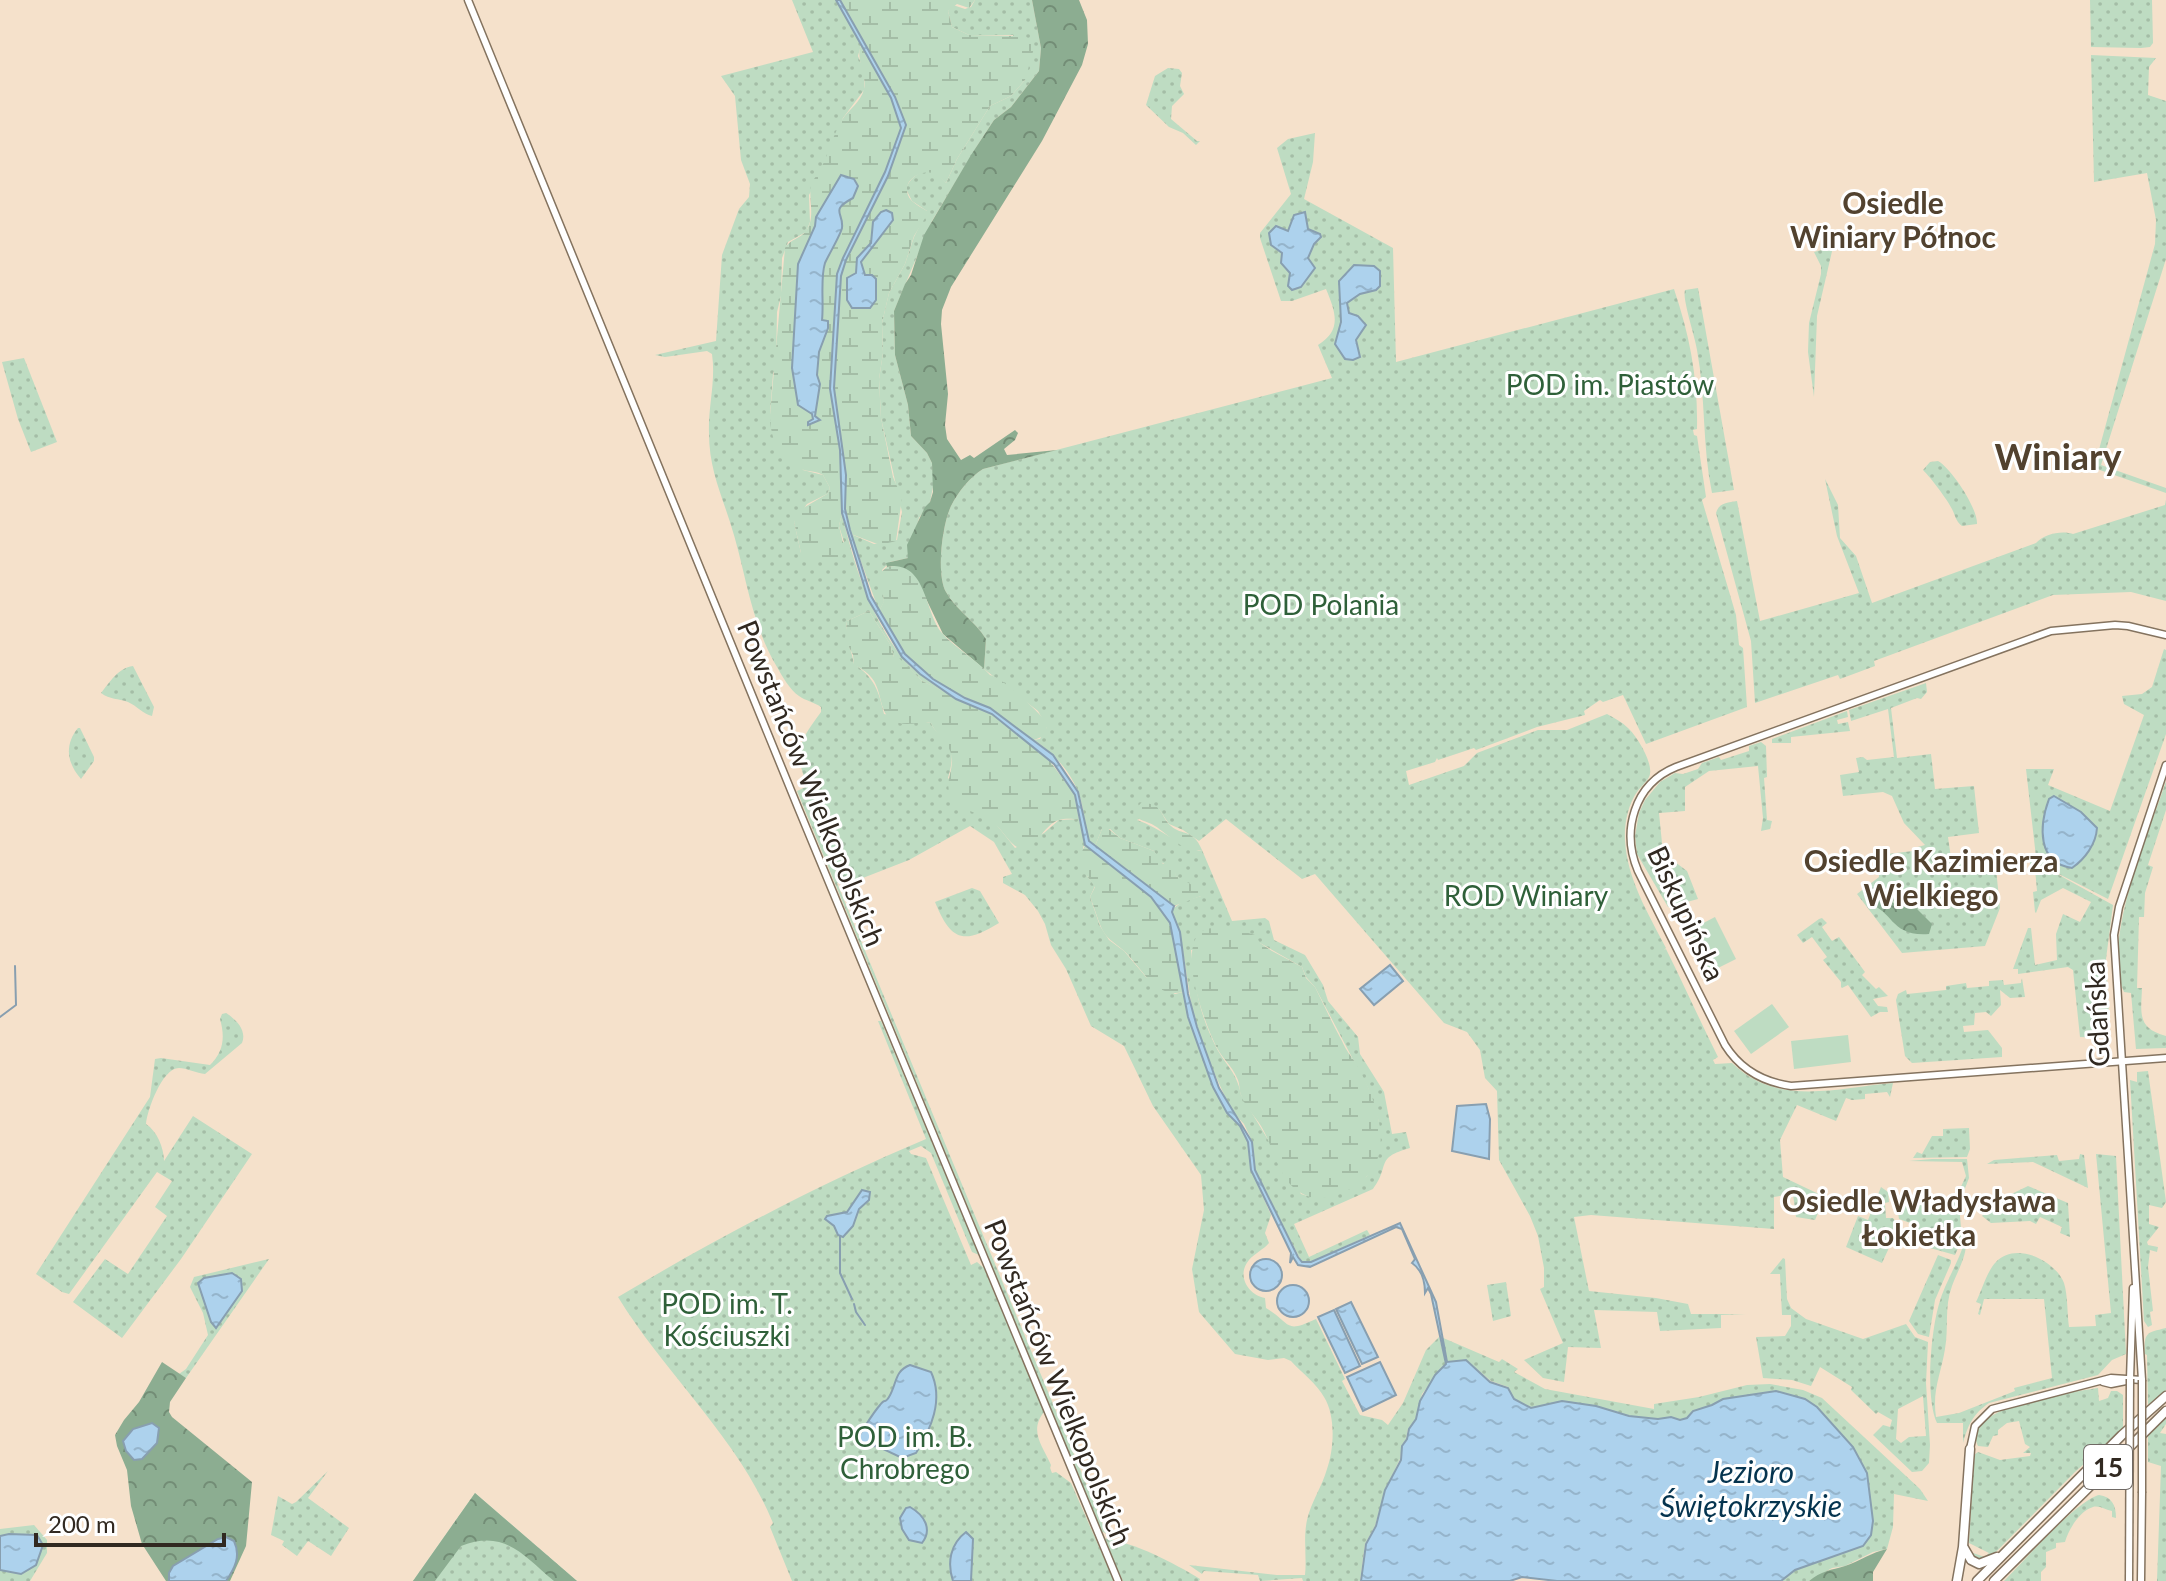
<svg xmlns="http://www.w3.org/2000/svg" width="2166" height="1581" viewBox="0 0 2166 1581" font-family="Lato,sans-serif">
<defs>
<pattern id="green-dots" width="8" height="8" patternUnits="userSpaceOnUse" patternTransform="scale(2)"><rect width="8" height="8" fill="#bedcc2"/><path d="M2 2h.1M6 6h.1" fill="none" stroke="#a4bda6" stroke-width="1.8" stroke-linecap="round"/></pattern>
<pattern id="forest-crowns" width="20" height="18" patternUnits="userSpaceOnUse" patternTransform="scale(2)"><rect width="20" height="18" fill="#8cad91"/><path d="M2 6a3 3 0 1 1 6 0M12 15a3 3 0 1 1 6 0" fill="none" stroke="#738d76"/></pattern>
<pattern id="wetland-marsh" width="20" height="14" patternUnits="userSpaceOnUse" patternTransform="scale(2)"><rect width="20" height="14" fill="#bedcc2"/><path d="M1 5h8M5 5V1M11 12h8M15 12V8" fill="none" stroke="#a4bda6"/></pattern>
<pattern id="water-ripples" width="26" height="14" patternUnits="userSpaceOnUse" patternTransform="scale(2)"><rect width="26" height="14" fill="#add2ed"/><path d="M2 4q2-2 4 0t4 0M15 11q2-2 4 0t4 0" fill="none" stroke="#95b4cb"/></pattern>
</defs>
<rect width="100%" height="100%" fill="#f5e1cb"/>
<g fill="url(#green-dots)" fill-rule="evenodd">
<path d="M792,0h44l25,45 -3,11 6,14v20l-21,28 -21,52 -13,25 1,27 -4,10 -18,10 -6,16 -1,38 -4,16 -1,53 -3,9 -3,41 33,55 20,5 7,13 -3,6 -20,10 -13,18 7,31 43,-11 -5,-16 3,-13c11,50 28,102 59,143 11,15 29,25 43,36l-22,-11 -25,-24h-3l-4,-13 -21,-33 -22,10c-3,23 4,23 7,43 20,13 25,27 30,50l47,9c4,9 7,9 14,15 10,11 7,27 3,40l48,46 19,24 29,-15 15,-13 20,-1 6,26 -2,2 4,29 8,10 -5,11 10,29 9,14 15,11 22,26 29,17 8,-2 5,25 25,70 14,26 13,13 8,16 3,28 20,45 -6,18 4,10c-6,7 -14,10 -20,17 -13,15 -1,35 16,38l1,10c26,16 18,26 50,11l29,60 -3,2 18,34 22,5 6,5 15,-22 23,-53 13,-13 7,26 -24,31 -6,25 -8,10 -2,10 -4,6 -2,14 -15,31 -10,36 -10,18 -5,37h-57l-1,-3 -42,3 -2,-6 -54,-4 -2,3 -13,-9 88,10h28c2,-18 -2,-36 2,-55 4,-18 15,-33 20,-51 7,-20 9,-53 -3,-72 -7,-13 -23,-25 -33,-36l-7,-3 -16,2 -33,-6 -36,-42 -7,-43 12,-59 -3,-35 -48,-69 -29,-60 -33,-20 -25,-57 -15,-24 -6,-21 -7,-13 -13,-16 -22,-12v-6l9,-3 -18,-32 -24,-16 -61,34 -59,23h-13l270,651 -6,-3 -304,-740 11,-5c-16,-35 -8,-45 13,-74v-5c-7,-5 -15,-6 -22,-11 -9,-6 -17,-20 -22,-29 -27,-45 -31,-96 -47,-145 -10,-31 -21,-55 -21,-89 -1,-27 7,-52 3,-79l-5,-3 -42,6 -10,-2 61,-14 6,-86 17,-46 10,-12 1,-13 -9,-24 -6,-64 -14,-20 92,-24z"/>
<path d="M975,0h57l9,48 -2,23 -28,36 -17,13 -17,26 -45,75 -38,90 1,44 13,50 3,31 16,17 5,10 2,19 -4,20 -11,16 -11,40 -18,4 -8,8 2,32 -5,9 -28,-77 23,10 23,-4 5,-28 -21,-94 -2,-39 4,-26 -1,-30 7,-30 16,-29 9,-27 13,-26 -15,-10 -6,-12c3,-11 17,-22 30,-16 4,2 6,7 10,10l11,-24 33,-53 21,-10 14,-16 -12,-45h-44l-17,-8 -4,-16 5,-6 12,4 6,-2z"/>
<path d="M2090,0h62l1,43 -3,4 -9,1 -50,-1z"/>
<path d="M2091,55l65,3 -7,9 -1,28 18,6v158l-65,206 65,23v5l-72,-25 61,-224 1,-24 -9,-47 -53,9z"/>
<path d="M1168,68l11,1 3,4 -2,13 4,8 -12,12 -1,13 26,22h3l-4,4 -13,-12 -14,-6 -23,-22 9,-29z"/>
<path d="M1315,133l-2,29 -9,37 89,49 3,114 278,-73c16,48 24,89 23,140l-4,1 1,5 3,1 9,61 -4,3 34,115 3,30 4,3 4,59 -101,37 -23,-49 -20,7 -3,-2 -16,11 1,4 -48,12 -61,23 -2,-2 -36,12 -1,-2 -2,4 -29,9 3,14 55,-19 13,-13 61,-23h29l40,-16c7,4 15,8 21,14 9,8 27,37 21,49 -3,6 -9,10 -12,15 -9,13 -13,32 -12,48 2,39 23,73 41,108l-2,2 2,-1c18,36 34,72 52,108l-5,3 2,4 17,-1c45,44 104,25 161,20l-3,14 -3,-5 -22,2v5l-13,1 -6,-2 -10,23 -39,-16 -17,35 3,37 42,20 -10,23 -19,-3 -3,-23 -19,3v32l-183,-14 -17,2 15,74 67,7 32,6 3,10h55l-25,1v13l-61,3 -3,-19 -63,-2 7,38 -33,-1 -4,35 -21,-4 -19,-18 39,-17 -23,-54 4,-2v-19l-6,-32 -8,-20 -31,-56 -2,-69 -12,-13 -5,-28 -13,-18 -23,-9 -129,-149 -13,5 -76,-60 -27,22 -16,-11 -14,-6 -10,-15 -22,11c23,8 40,24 62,31l3,-1 30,71 33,-3 4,3 5,19 31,15 18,30 5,16 30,36 2,17 24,38 8,42 14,-2 4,16c-36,10 -19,17 -37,41l-79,35 15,33 58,-27 3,5 -59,27h-9l-38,-72 -9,-20 -3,-29 -8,-17 -13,-14 -23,-51 -15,-44 -13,-83 -9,-22 11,-8 19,-6 -7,-8 -18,-12 -2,-7 -15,-8 -5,-10 -34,-13 -10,-9h-8l-7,17 -5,-4c-6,-11 -5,-25 -8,-37 -5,-26 -26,-51 -48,-65l6,-1 7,-12 -9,-16 -54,-42 2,-30c-11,-18 -30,-29 -40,-47 -10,-18 -4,-67 5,-86 7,-14 19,-29 32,-37l349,-91 -14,-33c24,-15 18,-32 8,-56l-34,12h-11l-21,-63v-5l31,-39 -14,-46 11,-9zM1260,943l42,24 4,10 9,10 53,101 11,34 -12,54c-22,15 -39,27 -66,18l-60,-99c-4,-23 -15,-29 -25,-48 -17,-34 -21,-60 -25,-97z"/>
<path d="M1833,247l-16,69 -3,81 -6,-45 1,-29 12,-49v-8l-7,-14z"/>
<path d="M1698,288l36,202 -22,3c-10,-48 -6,-95 -15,-143 -2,-14 -15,-51 -12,-60z"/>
<path d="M24,358l33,84 -26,10 -13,-33 -16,-57z"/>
<path d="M1938,461c14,8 40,48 39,63l-15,2c-7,-6 -6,-9 -10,-17 -5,-10 -21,-31 -29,-39l7,-8z"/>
<path d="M1825,479l13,26 2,33 16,18 16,47 164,-60c8,-9 26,-13 37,-9l92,-29 1,-5v101l-35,-9 -78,3 -179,66 1,5 -35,13 -2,-4 -83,28 -4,-62 -35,-128c3,-11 12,-10 21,-12l23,120 99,-28 -22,-57z"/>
<path d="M2164,649l2,1v84l-58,165 -67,-34 72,40 -7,54 4,79 -30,-1 -7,-67 -5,-3 -50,7v-5h-5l15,-41h3l4,37 22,-5 -1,-26 7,-20 17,8 11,-20 -28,-14 -22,12 -5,13 -1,-1 -2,-20 4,-1 -2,-22h-5v-9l9,3 -3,-6 -10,-88h28l-6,16 62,26 34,-96 -20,-11 -2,-8 20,-2 10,-7z"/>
<path d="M133,666l21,41 -2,9c-9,-2 -15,-10 -24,-14 -10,-4 -18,-2 -27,-9 9,-11 17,-25 32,-27z"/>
<path d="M1926,683l1,9 -6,7 -4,-1 -26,10 6,50 34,-4 4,35 39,-3 5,47 -31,4 4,28 43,-6 5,49 -15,38 -83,7 -45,-59 22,-17v-22l34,-4 1,-3 11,-3 -21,-22 -12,-27 -9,-4 -40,4 -3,-21 19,-3 -3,-14 7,-1 4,3 27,-3 -6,-48 -37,12 -2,-11z"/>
<path d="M1847,711l1,6 -11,3 1,4 10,-2 2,9 -59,6v6h-19v-4z"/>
<path d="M78,728h2l14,29v4l-13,18c-14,-16 -17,-34 -3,-51z"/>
<path d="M1761,742l5,4 1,31 -3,1 3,42 5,1 -2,8 -9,2 2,-13 -5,-52 -49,5 -24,16v24l-26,2 4,40 24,18 11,28 -30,8 -31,-53 -2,-18 4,-23 6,-13 15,-18 15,-9 8,1 15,-5 4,-6 17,-6 2,3 28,-9v-5z"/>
<path d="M2166,781v29l-18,55 5,2 -8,26 -1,24h-5l-2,71h5c-1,26 -5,40 24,48v12l-30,1 -5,-56 -7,-1c-23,-52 25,-158 42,-211z"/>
<path d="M972,888l8,3 19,32c-36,22 -48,18 -64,-21z"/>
<path d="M1819,919l3,-1 5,5 -5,4 10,14 7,-4 26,35 -3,3 14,14 3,-2 9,9 -15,3 5,7 9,1 1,5h-8l-9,5 -23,-32 -6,3 -1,-1v-5l-18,-22 4,-3 -15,-20 -9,6 -6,-8z"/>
<path d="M2022,978l3,19 -15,1 -10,-8 1,15 -10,11 -5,-4 -11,1 -1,12 -11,1 1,6 24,-2 14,18v9l-90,6 -7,-7 -9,-56 2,-6 8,-4 1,4 39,-4v-4l20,-3 1,5 22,-2v-5l14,-1 1,5 17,-2z"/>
<path d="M226,1013c11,7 21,18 16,30l-37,31c-8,-1 -19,-6 -26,-6 -17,0 -32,43 -33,56 11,7 18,24 18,37l29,-45 59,38 -71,105 -59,79 -49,-36 32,-43 23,15 39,-58 -12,-9 17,-26 -15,-9 -88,122 -7,-2 -26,-18 114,-177 5,-38 6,-1 49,7c14,-14 15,-28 10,-46l2,-5z"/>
<path d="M878,1021h3l98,234 -7,-3 -41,-99 -10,-7 -12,5 2,3 15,4 45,107 6,-3 7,6 60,144c-15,19 -2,33 7,53l-1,3 2,5 4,-1 15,11 43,98h-322l-22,-54 3,-4c-34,-84 -108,-149 -155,-226 99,-59 201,-113 308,-158z"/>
<path d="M2148,1071l18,131 -4,6 -13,-3v19l10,3 -12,15 1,3 10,2 -1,5 -7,-2 -2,17 5,44 -3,1 2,13 -4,2 -4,-6 -14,-241 7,2v-10z"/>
<path d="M1969,1128l1,21 -3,8 -54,1 4,-6 5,2 10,-18h11v-7z"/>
<path d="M2080,1154l4,1 4,33 -55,-26 -46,2 7,-4 63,-5 2,6 20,-2z"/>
<path d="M2096,1154l20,2 10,198 -14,6 -14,15 -109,28c-16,11 -21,22 -26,40v-20h-26c-12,-25 -6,-92 2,-119 6,-22 20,-42 26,-64 4,12 -8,32 -13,46 -8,22 -3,41 -7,63 -4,25 -13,41 -9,68l23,-4 56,-22 -1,-3 38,-10 -8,-79h-60l-4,16 -2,-1 3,-10 -5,-2c6,-12 11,-31 20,-40 19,-21 59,-2 68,21 4,13 3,31 5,44l27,-1 -1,-11 16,-2z"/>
<path d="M1932,1159h35l2,19 -10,26 3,35 -7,16 -25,-7v-4l-12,-6 -2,-13 -17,-6 -4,-26 53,21 18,-38 -4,-14 -53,-1z"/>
<path d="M2028,1186l40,17 2,34 -10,-4 2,-6 -22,-10 -4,7 -6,-3 -39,2 -9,-7 11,-13z"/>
<path d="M1881,1187l7,5 1,10 -4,1 1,15h7l17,23 -16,-4 -12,26 -36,-16 12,-31 10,4z"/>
<path d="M1938,1255l13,5v3l-16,37 -6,37 -11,-3 -9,-13z"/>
<path d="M1783,1258l2,1 2,40 4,9 15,11 57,20 43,-15 9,13 13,5 -2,41 4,62 -1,18 -7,8 -10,1 -39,-37 10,-10 7,2 2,-7 -14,-8 -2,2 -25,-24 1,-3 -32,-20 -9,19 -19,-6 -29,-2 -7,-41 29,-1 6,-10v-11h-9l-2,-41h-10zM1923,1396l3,40 -17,1 -8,6 -5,-4 2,-30z"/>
<path d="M269,1259l-83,119 -7,-4 7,-5 22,-34 -5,-22 -13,-26 4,-10z"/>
<path d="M1506,1282l5,34 -18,5 -6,-36z"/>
<path d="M2166,1328v62l-18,15 -1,-50 -2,-1c-1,-22 1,-21 21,-26z"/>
<path d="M1441,1337l58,25 3,-3 16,10 -4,3 31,17 109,20v-5l45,-7 48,-12 23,-1 33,6 19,8 98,91 8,12 -34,-7 -1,33 -6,22 -14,3 -28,14 -13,2 -23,13h-28l14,-11 67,-24 9,-11 2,-14 -6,-47 -29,-44 -21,-23 -12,-8 -30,-8 -52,8 -11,6 -19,6 -6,7 -7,2 -9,-3 -13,2 -29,-3 -33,-10 -34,-5 -31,7 -17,-9 -6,-12 -17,-6 -25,-21 -19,2z"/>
<path d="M2098,1388l1,13 9,-3 3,-7h6l6,4v34l-48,43 -85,86 -15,1 -5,-7 15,5 4,-4 -20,-10 5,-88 4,-3 22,8 30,-4 1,-3h-8l7,-6 -5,-3 -6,-23 -12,2 -9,7v5l-5,1 -5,11 -10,-1c-20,-40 96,-54 120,-58z"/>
<path d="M2166,1416v8l-6,9 6,1v147h-9l4,-115 -13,-4v-28z"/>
<path d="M328,1471l-20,27 41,30 -18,28 -23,-15 -11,15 -15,-11 2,-4 -13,-6 7,-39 14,8 4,-2z"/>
<path d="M475,1493l102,88h-164z"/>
<path d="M2099,1495c13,2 17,10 17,23l-4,-1v-6c-6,-1 -13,-6 -19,-4 -14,4 -25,24 -28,35l-9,1v5l-10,4v15l-5,5v9h-37c19,-19 72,-80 95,-86z"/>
<path d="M34,1525l13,15v13l-17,28h-30v-52z"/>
<path d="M1103,1538c33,5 69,24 97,41l-1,2h-76z"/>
</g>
<g fill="url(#forest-crowns)">
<path d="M1032,0h47l8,20 1,24 -6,21 -40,76 -91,146 -9,23 -1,14 7,70 -3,31 2,14 14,21 9,-5 4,3 41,-28 3,3 -3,7 -11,9 3,6 50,-5 -74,19c-13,8 -25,23 -32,37 -9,19 -15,68 -5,86 10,18 29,29 40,47l-2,30 -41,-35 -26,-54 -23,-14 -7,1 -1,-4 22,-5 -1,-13 18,-38 5,-5 3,-10 -1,-29 -5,-10 -16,-17 -3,-31 -13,-50 -1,-44 11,-27 6,-9 13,-40 47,-80 23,-35 17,-13 28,-36 2,-23z"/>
<path d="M1875,887l8,3 13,16 5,1 13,-9 2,10 16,16 -3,10c-39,3 -36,-24 -59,-29l-7,-13 4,-4z"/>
<path d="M162,1362l24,16 -16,24 -1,10 3,5 80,65 -6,64 -16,35h-64l-24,-37 -11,-38 -4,-36 -10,-24 -2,-11 9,-15 15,-18z"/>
<path d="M475,1493l102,88h-23c-31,-26 -49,-52 -93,-35l-26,35h-22z"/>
<path d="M1887,1549l-14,23v9h-64c12,-10 22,-11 36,-15 15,-5 27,-14 42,-17z"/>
</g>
<g fill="url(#wetland-marsh)">
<path d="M840,0h135l-6,8 -12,-4 -9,7 4,16 17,8 53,1 6,2 6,10 -9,32 -14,16 -21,10 -33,53 -11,24c-5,-3 -7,-9 -14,-10 -16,-3 -33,12 -21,27 4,4 11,8 16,11v4l-13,21 -9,28 -16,29 -7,30 1,30 -4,26 2,39 12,59 9,21 -6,43 -16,4 -29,-11 -6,-25 1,-34 -12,-87 7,-112 5,-16 42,-84 17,-47 -10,-32z"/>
<path d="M861,45l30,53 10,30 -16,44 -48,102 -7,106 10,70 2,63 -3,13 6,25 -4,7c-15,7 -26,4 -40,-5l-7,-31 4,-11 29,-17 3,-6 -7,-13c-7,-4 -11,-3 -19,-5 -25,-6 -34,-33 -34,-55l15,-167c5,-9 15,-9 21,-17 10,-13 2,-33 5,-48 17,-20 18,-41 31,-63 6,-10 19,-18 22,-31 3,-16 -9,-30 -3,-44z"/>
<path d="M894,566c33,1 31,47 48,67 14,16 34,26 48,42 13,3 49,37 58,49l-4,12 -10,4 -5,-2 -39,-30 -39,-17 -27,-19 -19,-18 -26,-43 5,-10 -4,-28 7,-6z"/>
<path d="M869,611l21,33 4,13 3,-1 25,25 70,33 54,42 29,39 4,24c-6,0 -15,-1 -20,1 -15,5 -20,24 -36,30 -13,-4 -20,-20 -31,-29 -11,-7 -30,-11 -38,-21 -12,-14 -1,-27 -2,-41 -2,-18 -15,-22 -21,-36 -11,-2 -20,3 -32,0 -20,-4 -16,-27 -25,-42 -5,-8 -12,-12 -20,-16l-1,-10 -8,-16 2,-18z"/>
<path d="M1141,803c23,0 18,12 30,23 11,10 22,2 31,24 -17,4 -33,-15 -47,-24 -9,-6 -17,-4 -22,-14z"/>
<path d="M1106,827l14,11 34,13 9,13 8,-3 4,2 1,13 25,14v6l-27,10 -10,-5 -69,-55 7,-17z"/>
<path d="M1085,845l66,52 19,26 13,69c-29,7 -41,-25 -60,-42 -9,-8 -17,-11 -22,-23 -4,-9 -7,-21 -11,-30l5,-10 -15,-21 1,-12z"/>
<path d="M1218,928l17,1 20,6 5,8 12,8 30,16 4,11 9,9c9,18 17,36 27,54 4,10 11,17 16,26 16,29 37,80 9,109 -16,16 -45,30 -66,17 -23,-13 -27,-46 -40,-67 -6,-10 -16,-19 -20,-31 -2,-5 -1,-12 -4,-17 -5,-12 -14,-19 -20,-30 -11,-21 -44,-106 -11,-119 3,-1 8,-1 12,-1z"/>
</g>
<g fill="#bedcc2">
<path d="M1715,917l21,42 -26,13 -20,-42z"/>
<path d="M1772,1004l17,23 -38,27 -17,-23z"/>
<path d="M1848,1035l3,27 -57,7 -3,-28z"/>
</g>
<g fill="url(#water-ripples)" stroke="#889fb0" stroke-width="2">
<path d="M836,0h4l55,97 11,28 -18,51 -42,84 -5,16 -7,112 12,87 -1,34 5,21 21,66 34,58 28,25 32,19 25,10 63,47 25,37 11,49 85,65 -2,6 8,20 8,62 9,33 22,61 33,54 3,28 43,87 4,5h9l89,-39 36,79 11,60 19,-2 24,22 18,6 6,11 17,9 31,-7 34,5 33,10 29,3 13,-2 9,3 7,-2 6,-7 19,-6 11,-6 53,-8 29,8 12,8 36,40 14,26 6,48 -2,14 -8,11 -68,24 -14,11h-224l-35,-4 -12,4h-149l5,-37 10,-18 9,-36 16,-30 1,-14 5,-7 2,-10 7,-10 4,-18 15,-26 11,-11 -15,-70 -3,-6 -3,5c0,-12 -4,-24 -13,-30l3,-4 -13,-30 -6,-2 -86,40 -12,-2 -5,-8 -3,6 1,-10 -40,-83 -3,-28 -8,-16 -13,-13 -14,-26 -25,-70 -18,-94 -19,-26 -66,-52 -10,-50 -21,-31 -62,-50 -36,-15 -36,-25 -18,-17 -34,-58 -26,-86 -2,-63 -10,-61 7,-115 6,-16 42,-86 16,-44 -10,-30z"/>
<path d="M841,175l13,4 4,7 -5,12c-24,13 -9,14 -11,30 -2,8 -13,26 -17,35 -5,15 -1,40 -3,57l6,1v7l-9,24 -2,23 3,9 -5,32 5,4 -12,5v-3l5,-3 -1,-5 -14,-9 -6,-37 6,-104 17,-38 1,-9z"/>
<path d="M886,210l6,3 1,7 -32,42 4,13h7l4,4v21l-6,8h-18l-5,-8v-22l9,-5 1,-15 14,-15 2,-21 8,-10z"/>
<path d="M1305,212l3,17 12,5 1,3 -7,7 -6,14 7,10 -14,19 -9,3 -4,-4 2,-13 -9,-10 1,-10 -11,-8 -2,-12 7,-7 12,5 6,-16z"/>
<path d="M1354,265l20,1 6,5v15l-4,4 -16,4 -13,9 2,10 9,3 8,9 -10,15 4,17 -7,3 -8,-1 -10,-15 6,-22 -2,-41z"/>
<path d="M2054,796l27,16 16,16c-1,16 -12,31 -25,40 -35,-5 -33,-42 -23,-69z"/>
<path d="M1390,965l13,16 -29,24 -14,-16z"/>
<path d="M1486,1104l4,15 -1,40 -37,-8 5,-45z"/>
<path d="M862,1190l8,2 -1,8 -10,9 -6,17 -10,11 -5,-2 -4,-9 -9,-7 2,-3 20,-4z"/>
<circle cx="1266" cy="1275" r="16"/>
<path d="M232,1273l9,6 1,12 -26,37 -5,-6 -13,-39 6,-5z"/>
<circle cx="1293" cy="1301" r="16"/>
<path d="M1351,1302l27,55 -16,7 -26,-55z"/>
<path d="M1334,1310l26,56 -15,7 -27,-56z"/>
<path d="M1380,1362l16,33 -33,16 -16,-34z"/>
<path d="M910,1365l21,7c13,28 0,57 -15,81l-14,5 -25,-12 -15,1 -6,-3c1,-7 18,-32 24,-39 6,-8 4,0 9,-8 8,-13 5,-26 21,-32z"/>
<path d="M152,1423l7,5 -2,15 -15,16 -8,1 -8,-9 -3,-10 10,-12z"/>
<path d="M910,1507c14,8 23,22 12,36l-13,-3 -7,-11 -2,-11 6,-10z"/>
<path d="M966,1532l7,7 -2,42h-18c-6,-18 -3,-37 13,-49z"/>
<path d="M9,1534l28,1 6,10 -7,20 -15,9 -21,-4v-34z"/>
<path d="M226,1537l8,4c7,15 1,27 -8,40h-57v-8l4,-7 45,-27z"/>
</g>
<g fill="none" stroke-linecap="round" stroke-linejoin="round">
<g stroke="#889fb0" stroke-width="2">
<path d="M0,1017l16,-12 -1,-39"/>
<path d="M840,1236v37l12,26"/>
<path d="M854,1304l2,8 9,13"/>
</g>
<defs>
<g id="minor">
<path d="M468,0l331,810 319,771"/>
<path d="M2166,635l-38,-9 -13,-1 -64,6 -375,136c-42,17 -55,64 -38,104l87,174c15,24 38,37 66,41l375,-28"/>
<path d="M2130,1379l3,-91"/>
<path d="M2103,1382l8,2 15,-3"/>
<path d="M1970,1449l5,-23 17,-17 119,-31 31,2 -28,-445 5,-28 47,-142"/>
<path d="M2141,1581l1,-88"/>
</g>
<g id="major">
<path d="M1964,1548l7,12 8,4 18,-7"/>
<path d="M1957,1581l6,-34 7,-98"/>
<path d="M1977,1581l145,-146 44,-39"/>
<path d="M1994,1581l172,-170"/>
</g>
</defs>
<use href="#minor" stroke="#84735f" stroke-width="9"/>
<use href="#major" stroke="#84735f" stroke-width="11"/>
<use href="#minor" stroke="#fff" stroke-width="6"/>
<use href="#major" stroke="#fff" stroke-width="8"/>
<defs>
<g id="minor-bridge">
<path d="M2142,1493v-113"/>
<path d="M2129,1581l1,-202"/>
</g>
</defs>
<use href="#minor-bridge" stroke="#84735f" stroke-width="9" stroke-linecap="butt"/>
<use href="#minor-bridge" stroke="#fff" stroke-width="6"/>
</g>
<g text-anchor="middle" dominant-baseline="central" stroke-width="6" stroke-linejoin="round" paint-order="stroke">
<rect fill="#fff" stroke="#6f6964" stroke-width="2" x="2084" y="1445" width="48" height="44" rx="6"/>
<g font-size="26" font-weight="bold" fill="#312921">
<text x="2108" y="1467">15</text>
</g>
<g font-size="28" fill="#2f6039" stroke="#fff">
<text x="1610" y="384">POD im. Piastów</text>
<text x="1321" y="604">POD Polania</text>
<text x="1526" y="895">ROD Winiary</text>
<text x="727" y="1303">POD im. T.<tspan x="727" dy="32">Kościuszki</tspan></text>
<text x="905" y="1436">POD im. B.<tspan x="905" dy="32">Chrobrego</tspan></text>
</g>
<g font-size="28" fill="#312921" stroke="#fff">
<text transform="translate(812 783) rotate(68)">Powstańców Wielkopolskich</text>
<text transform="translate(1687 913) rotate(65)">Biskupińska</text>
<text transform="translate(2096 1014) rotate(-93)">Gdańska</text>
<text transform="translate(1059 1382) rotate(68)">Powstańców Wielkopolskich</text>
</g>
<g font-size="30" font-weight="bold" fill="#52422f" stroke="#fff">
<text x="1893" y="202">Osiedle<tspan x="1893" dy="34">Winiary Północ</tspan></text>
<text x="1931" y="860">Osiedle Kazimierza<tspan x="1931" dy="34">Wielkiego</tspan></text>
<text x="1919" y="1200">Osiedle Władysława<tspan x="1919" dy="34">Łokietka</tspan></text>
</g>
<g font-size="30" font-style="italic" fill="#05344f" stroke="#fff">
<text x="1751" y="1471">Jezioro<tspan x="1751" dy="34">Świętokrzyskie</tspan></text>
</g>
<g font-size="36" font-weight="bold" fill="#52422f" stroke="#fff">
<text x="2058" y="456">Winiary</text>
</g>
</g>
<path d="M36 1533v12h188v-12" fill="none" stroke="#312921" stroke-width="4"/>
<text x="48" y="1533" font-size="24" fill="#312921" stroke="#ffffff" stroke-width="6" paint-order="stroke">200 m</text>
</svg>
